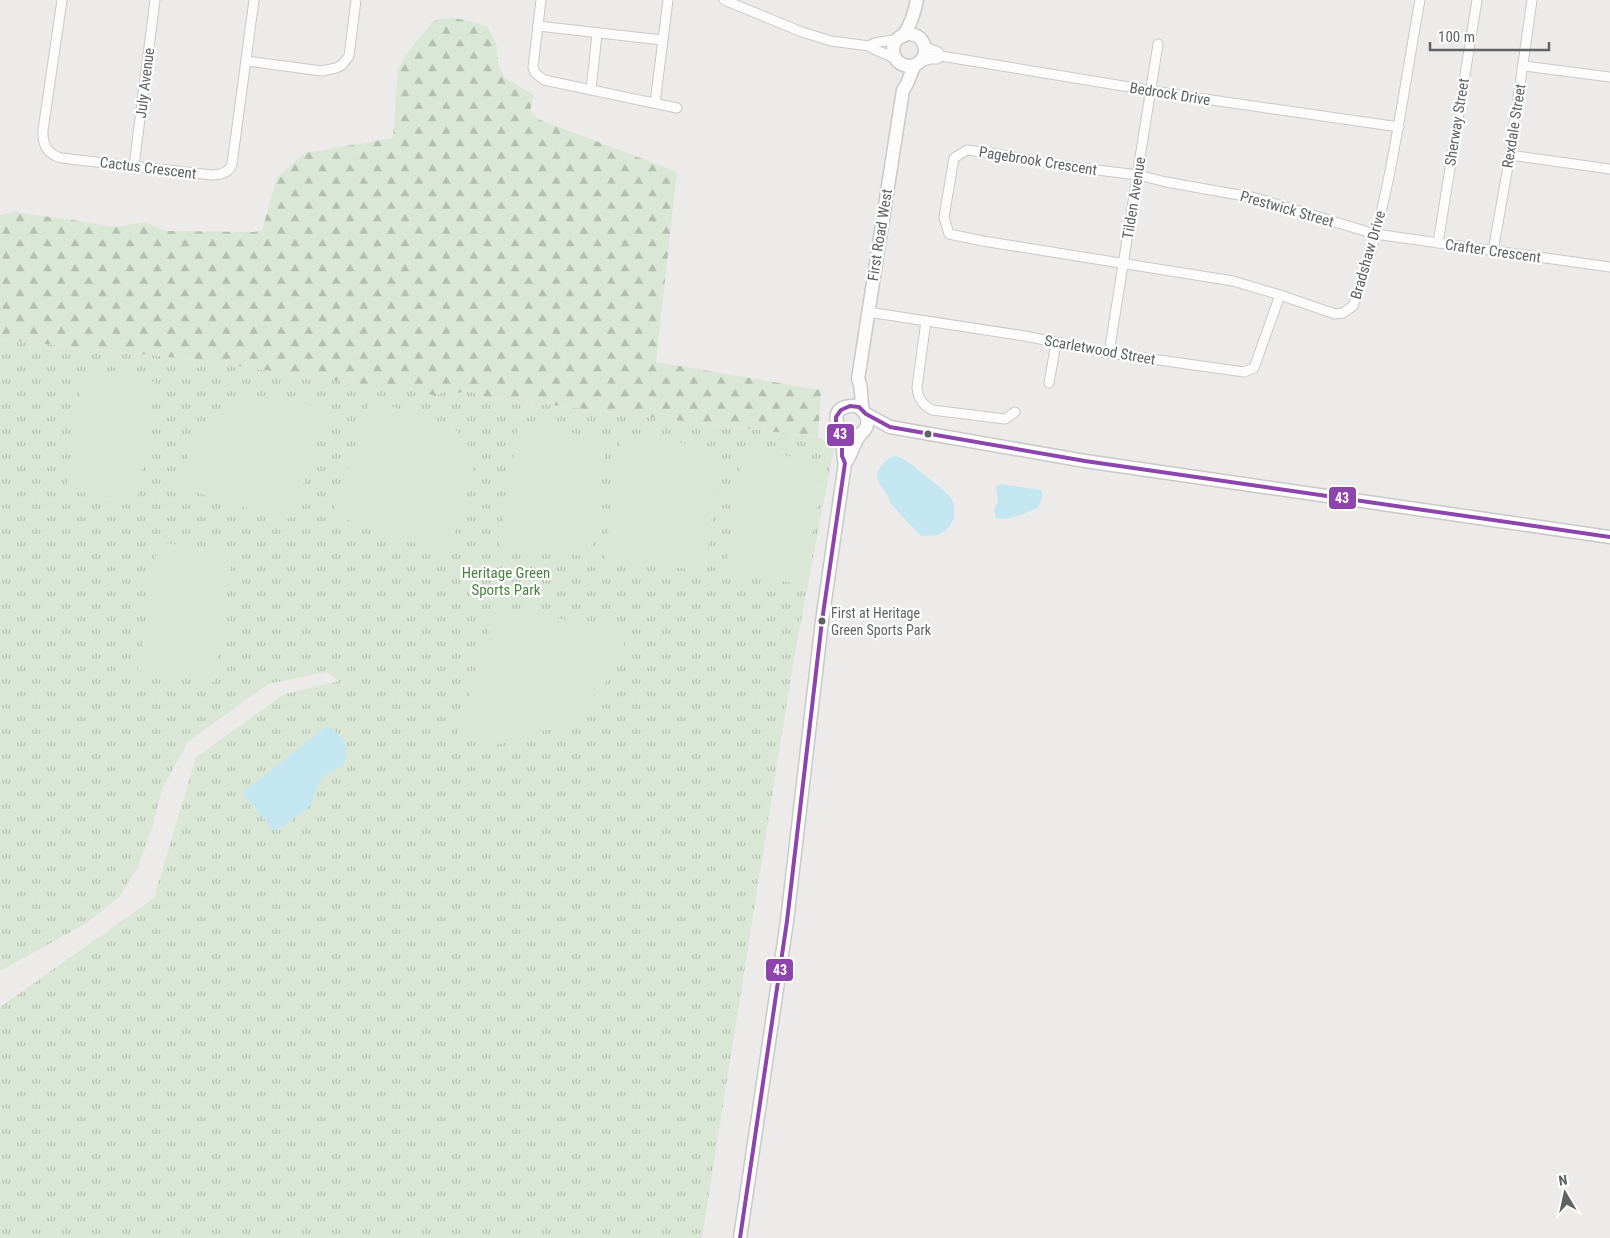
<svg xmlns="http://www.w3.org/2000/svg" width="1610" height="1238" viewBox="0 0 1610 1238" font-family="'Roboto Condensed',sans-serif">
<defs>
<pattern id="grass-tufts" width="24" height="20" patternUnits="userSpaceOnUse" patternTransform="scale(1.25)"><rect width="24" height="20" fill="#dbe7d6"/><path d="M3 7l-1-3M5 7V3M7 7l1-3M15 17l-1-3M17 17v-4M19 17l1-3" fill="none" stroke="#b5bfb1"/></pattern>
<pattern id="forest-firs" width="22" height="20" patternUnits="userSpaceOnUse" patternTransform="scale(1.25)"><rect width="22" height="20" fill="#dbe7d6"/><path d="M5 1l3.5 6h-7zM16 11l3.5 6h-7z" fill="#b5bfb1"/></pattern>
</defs>
<rect width="100%" height="100%" fill="#edebe9"/>
<path fill="url(#grass-tufts)" d="M0,339l188,20 175,25 39,1 33,11 11,-6 11,3 11,-2 18,6 332,40 16,11 -40,210 -92,580h-702v-231l154,-109 42,-141 88,-63 55,-13 -12,-9 -59,12 -80,58 -26,47 -10,40 -14,38 -19,30 -32,26 -87,48z"/>
<path fill="url(#forest-firs)" d="M451,17l36,9 9,17 3,24 6,11 29,17 -4,16 8,8 139,53 -21,190 165,28 -3,47 -332,-40 -18,-6 -11,2 -11,-3 -11,6 -33,-11h-34l-180,-26 -188,-20v-124l13,-3 53,7 48,8 31,-5 22,9 87,1 8,-2 15,-53 28,-24 88,-15 5,-68 7,-14 27,-34 5,-2z"/>
<g fill="#dbe7d6">
<path d="M83,372l72,10 -18,118 -71,-10z"/>
<path d="M272,396l18,2 38,14 -36,105 -7,3 -106,-33c4,-13 7,-28 13,-40 16,-35 44,-49 80,-51z"/>
<path d="M370,399l82,28c16,12 22,26 22,45l-26,83 -111,-39 -3,-6z"/>
<path d="M518,425l89,13 -17,119 -90,-11z"/>
<path d="M621,435l100,13 -16,123 -100,-12z"/>
<path d="M743,450l80,11 -17,123 -80,-10z"/>
<path d="M158,542l75,11 -19,129 -76,-11z"/>
<path d="M496,610l115,16 14,20 -22,41 -36,34 -44,18 -28,6 -39,-8z"/>
</g>
<g fill="#c3e6f1">
<path d="M894,456c10,1 19,10 26,16 7,5 29,21 32,28 7,14 -1,31 -15,35 -5,1 -11,0 -16,1l-31,-33c-1,-9 -5,-11 -10,-18 -8,-12 3,-25 14,-29z"/>
<path d="M1000,484l41,6 2,5 -5,13c-14,5 -28,13 -42,10l-2,-9 4,-7 -2,-16z"/>
<path d="M326,727h4c13,8 26,30 8,41 -5,4 -12,5 -16,10 -6,7 -6,18 -11,26 -3,6 -27,21 -34,26h-4l-29,-35 -1,-3z"/>
</g>
<g fill="none" stroke-linecap="round" stroke-linejoin="round">
<defs>
<g id="street">
<path d="M62,0l-19,130c-1,14 4,24 18,28l151,17c9,0 17,-2 20,-11l22,-164"/>
<path d="M541,0l-8,67 2,6 9,7 133,28"/>
<path d="M724,0l78,32 29,9 38,5c6,5 19,8 27,13"/>
<path d="M1420,0c-19,102 -30,208 -67,306l-10,7 -8,1 -55,-19 -47,-14 -250,-40 -34,-7 -5,-17 10,-59 13,-8 28,4 78,13 65,8 28,7 90,16 119,36 235,33"/>
<path d="M538,26l124,14"/>
<path d="M869,46c7,-6 20,-4 29,-7"/>
<path d="M925,47l13,5 3,4 243,40 215,31"/>
<path d="M246,61l76,10 14,-3 6,-3 7,-9 7,-56"/>
<path d="M920,62l11,-3h6l4,-3"/>
<path d="M1524,66l86,11"/>
<path d="M591,90l6,-56"/>
<path d="M655,103l13,-103"/>
<path d="M1510,155l100,14"/>
<path d="M134,166l21,-166"/>
<path d="M1438,243l39,-243"/>
<path d="M1493,251l17,-96 22,-155"/>
<path d="M868,312l157,24 84,17 135,19 10,-4 26,-73"/>
<path d="M926,321l-9,66c1,12 5,17 15,23l73,9 10,-7"/>
<path d="M1109,353l49,-309"/>
<path d="M1049,383l7,-40"/>
</g>
<g id="secondary">
<circle cx="909" cy="50" r="16"/>
<path d="M903,36c8,-11 11,-23 14,-36"/>
<path d="M863,410c-3,-10 0,-22 -5,-31l45,-289c6,-7 7,-17 12,-25"/>
<path d="M866,414l24,13 195,34 525,76"/>
<path d="M839,431c16,16 38,-5 24,-20 -3,-4 -8,-6 -13,-5 -23,3 -10,23 -8,34 2,9 0,15 3,23"/>
<path d="M740,1238l47,-317 35,-300 23,-158c6,-6 8,-19 15,-28"/>
</g>
</defs>
<use href="#street" stroke="#cac9c8" stroke-width="11"/>
<use href="#secondary" stroke="#c9c9c9" stroke-width="15"/>
<use href="#street" stroke="#fcfcfc" stroke-width="9"/>
<use href="#secondary" stroke="#fcfcfc" stroke-width="12"/>
<defs>
<path id="bus-1" d="M740,1238l47,-317 35,-300 23,-158 -3,-7v-17l-6,-17v-5l5,-7 9,-4 9,1 7,7 24,13 195,34 525,76"/>
</defs>
<use href="#bus-1" stroke="#fff" stroke-width="8"/>
<use href="#bus-1" stroke="#8e44ad" stroke-width="4"/>
</g>
<g fill="#5e6365" stroke="#fff" stroke-width="2">
<circle cx="928" cy="434" r="4.5"/>
<circle cx="822" cy="621" r="4.5"/>
</g>
<g text-anchor="middle" dominant-baseline="central" stroke-width="4.5" stroke-linejoin="round" paint-order="stroke">
<g font-size="14" fill="#5e6365" stroke="#fff" text-anchor="start">
<text x="831" y="613">First at Heritage<tspan x="831" dy="17">Green Sports Park</tspan></text>
</g>
<g font-size="15" fill="#5e6365" stroke="#fff">
<text transform="translate(145 83) rotate(-83)">July Avenue</text>
<text transform="translate(1170 94) rotate(9)">Bedrock Drive</text>
<text transform="translate(1457 122) rotate(-81)">Sherway Street</text>
<text transform="translate(1514 126) rotate(-81)">Rexdale Street</text>
<text transform="translate(1038 161) rotate(9)">Pagebrook Crescent</text>
<text transform="translate(148 168) rotate(7)">Cactus Crescent</text>
<text transform="translate(1134 198) rotate(-81)">Tilden Avenue</text>
<text transform="translate(1287 209) rotate(16)">Prestwick Street</text>
<text transform="translate(880 235) rotate(-81)">First Road West</text>
<text transform="translate(1493 251) rotate(8)">Crafter Crescent</text>
<text transform="translate(1368 255) rotate(-74)">Bradshaw Drive</text>
<text transform="translate(1100 350) rotate(10)">Scarletwood Street</text>
</g>
<g font-size="15" fill="#4a8241" stroke="#fff">
<text x="506" y="573">Heritage Green<tspan x="506" dy="17">Sports Park</tspan></text>
</g>
</g>
<g stroke="#fff" stroke-width="2">
<rect x="826" y="423" width="29" height="24" rx="5" fill="#8e44ad"/>
<rect x="1328" y="486" width="29" height="24" rx="5" fill="#8e44ad"/>
<rect x="765" y="958" width="29" height="24" rx="5" fill="#8e44ad"/>
</g>
<g font-size="14" text-anchor="middle" font-weight="bold" fill="#fff">
<text x="840" y="439">43</text>
<text x="1342" y="503">43</text>
<text x="780" y="975">43</text>
</g>
<g transform="translate(1565 1193) rotate(351)" stroke="#ffffff" stroke-width="4" paint-order="stroke">
<path d="M0-4L9 19L0 12L-9 19Z" fill="#5e6365"/>
<text y="-8" font-size="14" font-weight="bold" text-anchor="middle" fill="#5e6365">N</text>
</g>
<path d="M1430 42v8h119v-8" fill="none" stroke="#5e6365" stroke-width="2.5"/>
<text x="1438" y="42" font-size="15" fill="#5e6365" stroke="#ffffff" stroke-width="4" paint-order="stroke">100 m</text>
</svg>
